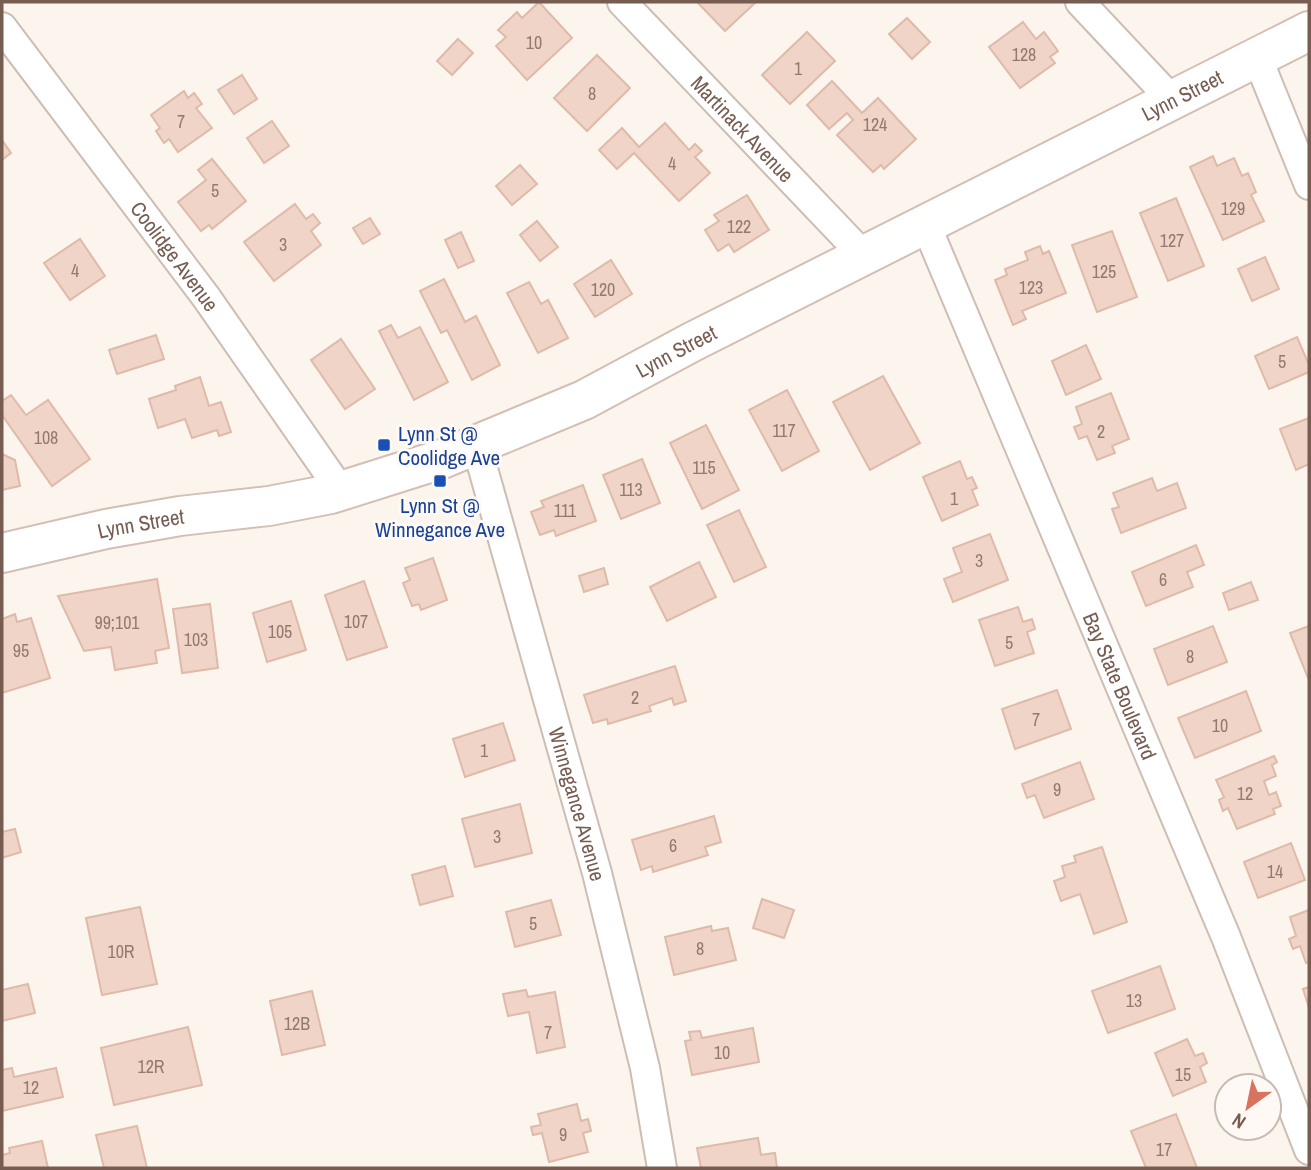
<svg xmlns="http://www.w3.org/2000/svg" width="1311" height="1170" viewBox="0 0 1311 1170" font-family="'Archivo Narrow',sans-serif">
<rect width="100%" height="100%" fill="#fbf5ee"/>
<g fill="#efd4c7" stroke="#e0baa9" stroke-width="2">
<path d="M539,2l33,36 -45,42 -31,-34 10,-9 -8,-7 19,-18 5,6z"/>
<path d="M697,2h59l-31,29z"/>
<path d="M907,18l23,24 -18,17 -23,-25z"/>
<path d="M1023,22l13,17 8,-7 14,19 -8,6 5,6 -35,25 -31,-41z"/>
<path d="M807,32l28,29 -45,43 -28,-29z"/>
<path d="M458,39l15,14 -21,22 -15,-14z"/>
<path d="M597,55l33,33 -43,43 -33,-33z"/>
<path d="M242,75l15,24 -23,15 -16,-24z"/>
<path d="M832,81l30,32 16,-15 38,41 -32,30 -3,-4 -8,7 -36,-37 16,-15 -6,-7 -18,16 -22,-24z"/>
<path d="M184,91l4,7 6,-5 8,11 -6,4 16,20 -34,24 -9,-13 -5,4 -8,-12 4,-3 -9,-13z"/>
<path d="M272,121l17,25 -25,17 -17,-25z"/>
<path d="M665,123l24,27 6,-6 7,7 -7,6 15,16 -31,28 -45,-48 -17,16 -18,-19 23,-22 17,19z"/>
<path d="M2,140l9,13 -9,7z"/>
<path d="M1213,156l4,10 17,-8 8,18 6,-3 8,19 -5,3 13,26 -41,19 -33,-73z"/>
<path d="M212,159l34,42 -34,28 -3,-4 -8,6 -23,-29 28,-22 -8,-10z"/>
<path d="M520,165l17,19 -25,21 -16,-19z"/>
<path d="M747,195l22,35 -35,22 -5,-8 -11,7 -13,-21 14,-9 -5,-6z"/>
<path d="M1176,198l28,68 -36,15 -28,-68z"/>
<path d="M295,204l11,15 7,-5 7,9 -9,8 10,14 -47,36 -30,-39z"/>
<path d="M370,218l10,16 -17,10 -10,-16z"/>
<path d="M537,221l21,26 -18,14 -20,-26z"/>
<path d="M1112,231l25,66 -40,15 -25,-67z"/>
<path d="M461,232l13,29 -16,7 -13,-28z"/>
<path d="M80,239l25,37 -35,24 -26,-37z"/>
<path d="M1040,246l3,8 6,-3 17,42 -44,18 4,8 -13,6 -18,-45 12,-5 -2,-6 23,-9 -3,-8z"/>
<path d="M1265,257l14,32 -27,12 -14,-32z"/>
<path d="M611,260l21,34 -37,23 -21,-33z"/>
<path d="M444,279l21,43 11,-6 24,49 -28,15 -25,-50 -6,3 -21,-42z"/>
<path d="M529,282l12,22 7,-4 20,38 -30,15 -31,-60z"/>
<path d="M391,325l7,13 22,-11 28,55 -34,18 -35,-69z"/>
<path d="M156,335l8,24 -47,15 -8,-24z"/>
<path d="M1297,337l12,28v7l-40,17 -14,-33z"/>
<path d="M341,339l34,50 -30,20 -34,-49z"/>
<path d="M1086,345l15,34 -35,16 -14,-34z"/>
<path d="M883,376l37,67 -50,27 -37,-68z"/>
<path d="M200,377l9,29 12,-4 10,30 -12,4 -2,-6 -25,8 -7,-19 -27,9 -9,-29 27,-9 -1,-4z"/>
<path d="M787,390l32,61 -37,20 -33,-61z"/>
<path d="M1111,393l18,46 -17,7 3,7 -18,7 -10,-24 -8,3 -5,-12 8,-3 -6,-17z"/>
<path d="M11,395l15,20 22,-15 42,59 -38,27 -50,-71v-14z"/>
<path d="M1309,418v46l-13,6 -16,-41z"/>
<path d="M706,425l33,65 -37,19 -32,-66z"/>
<path d="M2,454l13,6 5,26 -18,4z"/>
<path d="M642,459l18,44 -39,16 -18,-44z"/>
<path d="M960,461l7,18 5,-2 5,11 -5,2 6,15 -36,16 -19,-44z"/>
<path d="M1152,478l5,13 20,-8 9,25 -65,25 -9,-24 7,-2 -6,-14z"/>
<path d="M583,485l13,36 -40,15 -2,-6 -14,5 -9,-23 13,-5 -3,-6z"/>
<path d="M739,510l27,57 -32,15 -27,-57z"/>
<path d="M990,534l18,46 -55,22 -9,-23 18,-7 -9,-24z"/>
<path d="M1196,545l8,20 -17,7 6,15 -47,19 -14,-34z"/>
<path d="M433,558l14,42 -26,10 -2,-6 -7,2 -9,-23 7,-3 -5,-12z"/>
<path d="M699,562l17,35 -49,24 -17,-34z"/>
<path d="M604,568l4,16 -24,8 -5,-16z"/>
<path d="M157,579l12,69 -14,3 2,12 -42,7 -4,-23 -27,4 -26,-55z"/>
<path d="M364,581l23,66 -40,13 -22,-65z"/>
<path d="M1251,582l7,18 -29,10 -6,-17z"/>
<path d="M291,601l15,49 -39,12 -14,-49z"/>
<path d="M210,604l8,64 -36,5 -9,-64z"/>
<path d="M1018,607l5,15 9,-3 3,10 -8,3 7,21 -39,13 -16,-46z"/>
<path d="M15,614l2,8 14,-4 19,60 -48,15v-74z"/>
<path d="M1213,626l14,36 -59,23 -14,-36z"/>
<path d="M1309,626v52h-1l-18,-45z"/>
<path d="M675,666l11,35 -12,4 -2,-7 -23,8 2,5 -43,13 -1,-5 -14,4 -9,-28z"/>
<path d="M1057,690l14,39 -56,20 -13,-40z"/>
<path d="M1246,691l15,40 -66,27 -17,-40z"/>
<path d="M503,723l12,37 -50,17 -12,-38z"/>
<path d="M1274,756l3,6 -5,3 4,11 -12,5 5,14 7,-3 5,14 -8,3 2,5 -38,15 -9,-21 -5,3 -4,-11 5,-3 -8,-17z"/>
<path d="M1080,762l14,37 -50,19 -9,-23 -8,3 -5,-14z"/>
<path d="M520,804l12,49 -57,14 -13,-48z"/>
<path d="M714,816l7,26 -16,5 3,8 -55,17 -1,-6 -11,4 -9,-30z"/>
<path d="M15,829l6,23 -19,6v-26z"/>
<path d="M1291,843l14,37 -47,18 -14,-36z"/>
<path d="M1102,847l25,75 -33,12 -14,-40 -19,7 -7,-20 11,-4 -3,-11 14,-4 -2,-6z"/>
<path d="M445,866l8,30 -33,9 -8,-30z"/>
<path d="M762,899l32,11 -10,28 -31,-10z"/>
<path d="M551,900l10,35 -46,12 -9,-35z"/>
<path d="M140,907l17,77 -55,11 -16,-77z"/>
<path d="M1309,910v52l-3,1 -6,-17 -7,3 -4,-10 7,-3 -6,-19z"/>
<path d="M711,926l1,5 16,-3 8,32 -62,15 -9,-38z"/>
<path d="M1160,966l15,43 -67,24 -16,-42z"/>
<path d="M28,984l7,29 -33,8v-31z"/>
<path d="M1309,987v21l-6,-19z"/>
<path d="M526,990l2,7 27,-5 10,55 -28,6 -8,-41 -21,4 -5,-22z"/>
<path d="M312,991l13,54 -43,10 -12,-54z"/>
<path d="M188,1027l14,58 -88,20 -13,-57z"/>
<path d="M753,1028l6,34 -67,13 -7,-34 6,-1 -2,-8 11,-1 2,7z"/>
<path d="M1187,1039l8,17 8,-3 4,10 -7,4 6,15 -33,14 -18,-43z"/>
<path d="M12,1068l2,9 42,-9 7,29 -61,14v-41z"/>
<path d="M577,1104l4,17 7,-2 3,12 -8,2 5,19 -39,10 -7,-29 -9,2 -2,-8 10,-2 -3,-11z"/>
<path d="M1176,1114l21,54h-51l-15,-37z"/>
<path d="M137,1126l10,42h-43l-8,-33z"/>
<path d="M758,1138l3,17 14,-2 2,15h-76l-4,-20z"/>
<path d="M42,1141l6,27h-46v-13l8,-2 -1,-5z"/>
</g>
<g fill="none" stroke-linecap="round" stroke-linejoin="round">
<defs>
<g id="street">
<path id="s1" d="M622,2l242,254"/>
<path d="M1080,2l92,98"/>
<path id="s2" d="M2,27l204,270 135,194"/>
<path d="M1257,57l52,128"/>
<path id="s3" d="M926,225l300,712 83,213"/>
<path id="s4" d="M476,444l121,429 48,195 17,100"/>
</g>
<g id="secondary">
<path id="s5" d="M2,553l104,-24 74,-13 89,-10 62,-12 111,-35 142,-59 108,-58 617,-311"/>
</g>
</defs>
<use href="#street" stroke="#cdbdb3" stroke-width="32"/>
<use href="#secondary" stroke="#d3bfb3" stroke-width="42"/>
<use href="#street" stroke="#fff" stroke-width="28"/>
<use href="#secondary" stroke="#fff" stroke-width="38"/>
</g>
<g fill="#1a4fb4" stroke="#fef9f4" stroke-width="2.5">
<rect x="377" y="438" width="14" height="14" rx="3.5"/>
<rect x="433" y="474" width="14" height="14" rx="3.5"/>
</g>
<g text-anchor="middle" dominant-baseline="central" stroke-width="6" stroke-linejoin="round" paint-order="stroke">
<g font-size="18" fill="#947a6e">
<text x="534" y="42">10</text>
<text x="1024" y="54">128</text>
<text x="798" y="68">1</text>
<text x="592" y="93">8</text>
<text x="181" y="121">7</text>
<text x="875" y="124">124</text>
<text x="672" y="163">4</text>
<text x="215" y="190">5</text>
<text x="1233" y="208">129</text>
<text x="739" y="226">122</text>
<text x="1172" y="240">127</text>
<text x="283" y="244">3</text>
<text x="75" y="270">4</text>
<text x="1104" y="271">125</text>
<text x="1031" y="287">123</text>
<text x="603" y="289">120</text>
<text x="1282" y="361">5</text>
<text x="784" y="430">117</text>
<text x="1101" y="431">2</text>
<text x="46" y="437">108</text>
<text x="704" y="467">115</text>
<text x="631" y="489">113</text>
<text x="954" y="498">1</text>
<text x="565" y="510">111</text>
<text x="979" y="560">3</text>
<text x="1163" y="579">6</text>
<text x="356" y="621">107</text>
<text x="117" y="622">99;101</text>
<text x="280" y="631">105</text>
<text x="196" y="639">103</text>
<text x="1009" y="642">5</text>
<text x="21" y="650">95</text>
<text x="1190" y="656">8</text>
<text x="635" y="697">2</text>
<text x="1036" y="719">7</text>
<text x="1220" y="725">10</text>
<text x="484" y="750">1</text>
<text x="1057" y="789">9</text>
<text x="1245" y="793">12</text>
<text x="497" y="836">3</text>
<text x="673" y="845">6</text>
<text x="1275" y="871">14</text>
<text x="533" y="923">5</text>
<text x="700" y="948">8</text>
<text x="121" y="951">10R</text>
<text x="1134" y="1000">13</text>
<text x="297" y="1023">12B</text>
<text x="548" y="1032">7</text>
<text x="722" y="1052">10</text>
<text x="151" y="1066">12R</text>
<text x="1183" y="1074">15</text>
<text x="31" y="1087">12</text>
<text x="563" y="1134">9</text>
<text x="1164" y="1149">17</text>
</g>
<g font-size="21" fill="#765c51" stroke="#fef9f4">
<text stroke="none"><textPath href="#s5" startOffset="1276">Lynn Street</textPath></text>
<text stroke="none"><textPath href="#s1" startOffset="175">Martinack Avenue</textPath></text>
<text stroke="none"><textPath href="#s2" startOffset="287">Coolidge Avenue</textPath></text>
<text stroke="none"><textPath href="#s5" startOffset="709">Lynn Street</textPath></text>
<text stroke="none"><textPath href="#s5" startOffset="142">Lynn Street</textPath></text>
<text stroke="none"><textPath href="#s3" startOffset="500">Bay State Boulevard</textPath></text>
<text stroke="none"><textPath href="#s4" startOffset="374">Winnegance Avenue</textPath></text>
</g>
<g font-size="21" fill="#164399" stroke="#fef9f4" text-anchor="start">
<text x="398" y="433">Lynn St @<tspan x="398" dy="24">Coolidge Ave</tspan></text>
<text x="440" y="505" text-anchor="middle">Lynn St @<tspan x="440" dy="24">Winnegance Ave</tspan></text>
</g>
</g>
<rect width="1311" height="1170" fill="none" stroke="#765c51" stroke-width="7"/>
<g transform="translate(1248 1107) rotate(213)"><circle r="33" fill="#fef9f4" stroke="#c8bab3" stroke-width="2"/>
<path d="M0-5L12 26L0 18L-12 26Z" fill="#d9725f"/>
<text y="-10" font-size="19" font-weight="bold" text-anchor="middle" fill="#765c51">N</text>
</g>
</svg>
